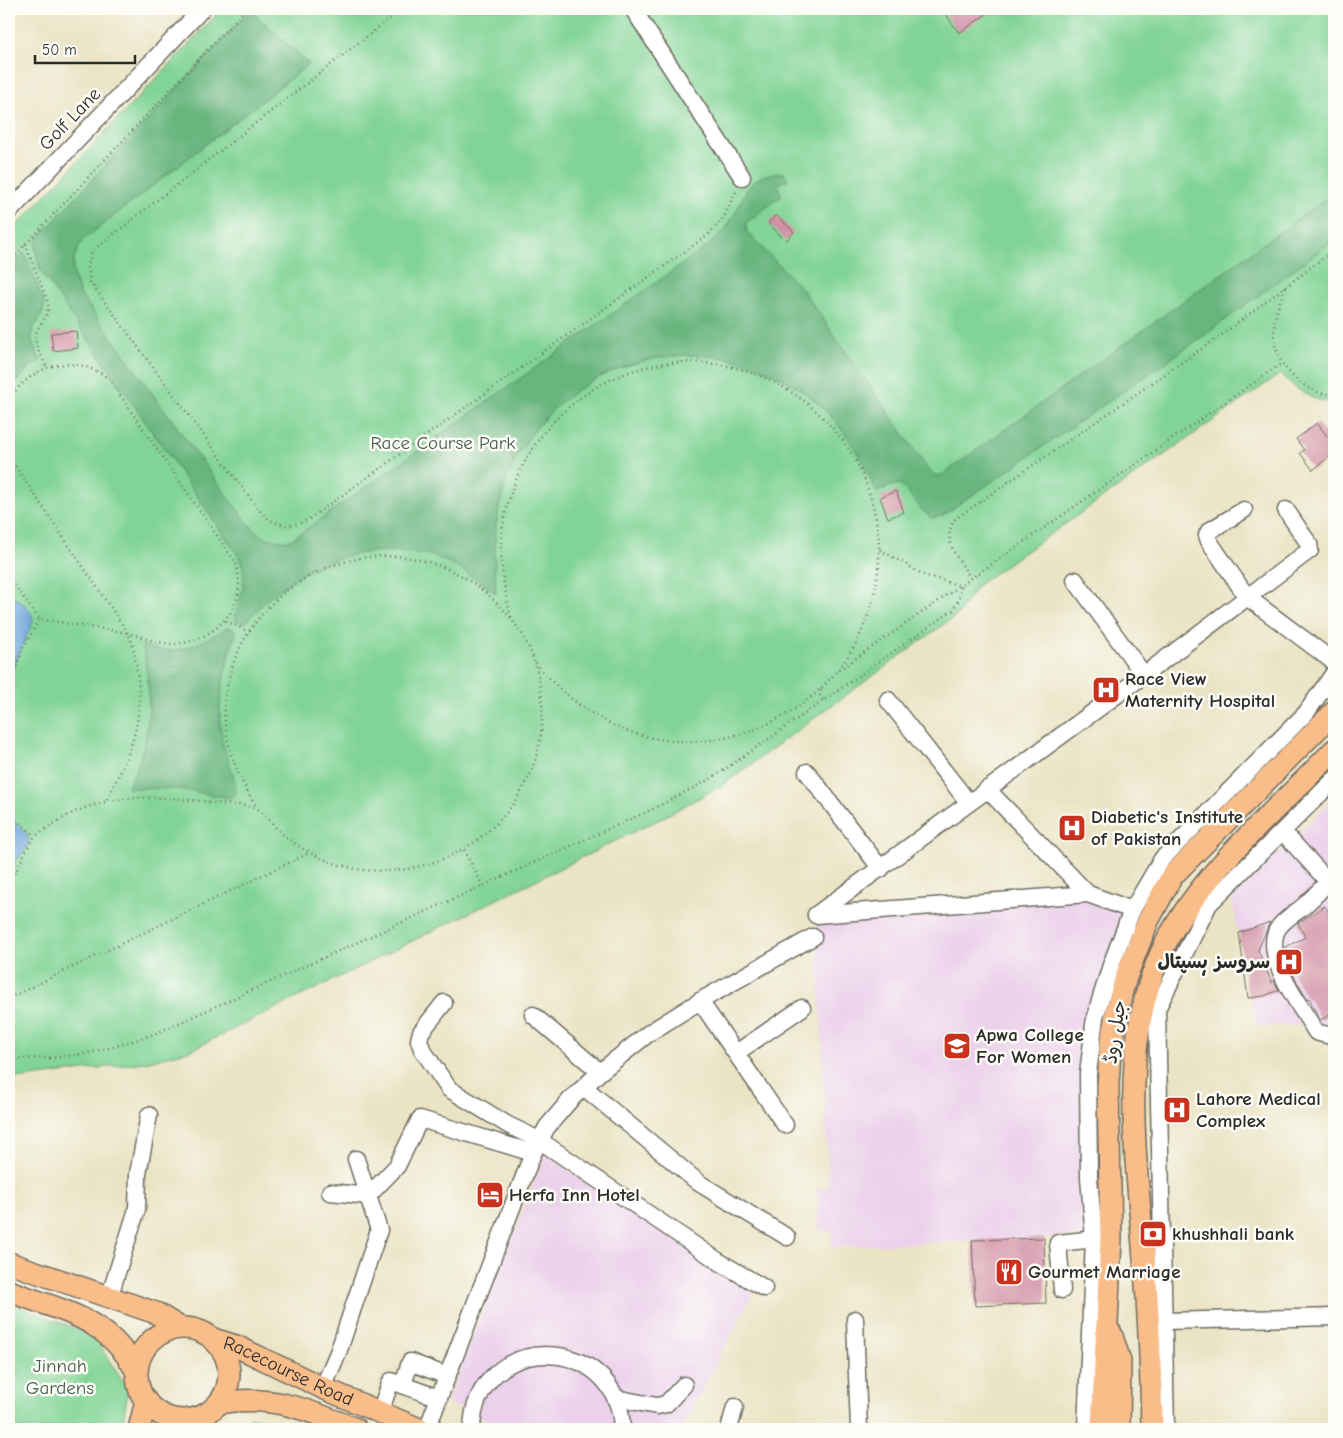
<svg xmlns="http://www.w3.org/2000/svg" width="1343" height="1438" viewBox="0 0 1343 1438" font-family="'Comic Neue','Playpen Sans Arabic',sans-serif">
<rect width="100%" height="100%" fill="#fdfcf7"/>
<filter id="ink" filterUnits="userSpaceOnUse"><feTurbulence type="fractalNoise" baseFrequency=".02" numOctaves="2"/><feDisplacementMap in="SourceGraphic" scale="10" xChannelSelector="R" yChannelSelector="G"/><feConvolveMatrix kernelMatrix="1 2 1 2 8 2 1 2 1" color-interpolation-filters="sRGB"/></filter>
<filter id="wash" filterUnits="userSpaceOnUse"><feTurbulence type="fractalNoise" baseFrequency=".0096" numOctaves="4" result="noise"/><feDisplacementMap in="SourceGraphic" scale="20" xChannelSelector="R" yChannelSelector="G"/><feGaussianBlur stdDeviation="1.12" result="paint"/><feColorMatrix in="noise" values="0 0 0 0 0 0 0 0 0 0 0 0 0 0 0 0 0 1.4 0 .05"/><feComposite in="paint" operator="in"/></filter>
<g filter="url(#wash)">
<rect width="100%" height="100%" fill="#eae4c5"/>
<g fill="#ebd1eb">
<path d="M1334,798v226l-78,2 -24,-127z"/>
<path d="M1088,894l44,16 -37,107 -2,218 -261,12v-16h-13l-2,-43 12,-1 -13,-272z"/>
<path d="M545,1154l209,138 -73,137h-172l-62,-26z"/>
</g>
<g fill="#81d495" stroke="#568060">
<path d="M222,9h1112v393c-24,0 -37,-13 -54,-28l-301,210 -21,30 -237,172 -63,34 -467,230 -46,12 -121,16 -15,-1v-843z"/>
<path d="M9,1303l84,32 35,55 -6,39h-113z"/>
<path d="M253,1416l40,13h-57z"/>
</g>
<g fill="#68b67e" stroke="#4a7054">
<path d="M250,10l59,54 -226,176c-14,22 -12,34 -1,57l154,211c18,22 24,35 55,32l417,-294c6,-6 15,-12 19,-19 19,-27 16,-55 57,-54l4,7 -10,4 3,12 -35,27 1,9 54,56 126,180 9,8 6,-1 392,-282v47l-142,104 -250,172 -11,2 -9,-8 -21,-26 -8,1 -17,7c-16,-40 -38,-76 -75,-102 -103,-73 -255,-26 -296,95 -12,36 -11,71 -9,109 -20,-16 -41,-31 -66,-39 -8,-2 -18,-2 -27,-3 -63,-6 -117,23 -157,70l-5,1 -5,-3 -2,-4c8,-20 12,-34 8,-55l-202,-291 -5,-23 3,-9z"/>
<path d="M24,252l20,51c1,15 -15,23 -12,38 2,7 6,14 9,20l-9,4 -23,24v-121z"/>
<path d="M228,627l6,2 2,4c-12,35 -20,70 -14,107 2,12 18,47 13,55l-5,3 -51,-9 -52,-1c26,-47 26,-92 15,-143 36,13 56,0 86,-18z"/>
</g>
<g fill="#70a6dd" stroke="#4e6884">
<path d="M9,594c10,7 23,13 24,27l-24,56z"/>
<path d="M9,818l17,15 3,8 -2,7 -12,13 -6,15z"/>
</g>
<g id="blocks">
<g fill="#d291a5">
<path d="M942,9h52l-35,24z"/>
<path d="M776,215l18,17 -8,9 -18,-18z"/>
<path d="M76,331l2,17 -25,3 -2,-18z"/>
<path d="M1317,423l17,22v8l-21,17 -13,-17 4,-3 -8,-11z"/>
<path d="M896,491l8,21 -16,6 -8,-21z"/>
<path d="M1325,906l5,9 4,-2v100l-14,7 -11,-22 -2,1 -12,-21 -3,-6 5,-2 -11,-23 19,-10 -7,-14z"/>
<path d="M1270,922l-12,28 14,33 2,-2 5,9 -15,6 -16,2 -9,-65z"/>
<path d="M1044,1238l2,65 -71,3 -3,-66z"/>
</g>
</g>
</g>
<g filter="url(#ink)">
<use href="#blocks" fill-opacity="0" stroke="#6e6c61" stroke-width="1"/>
<g fill="none" stroke-linecap="round" stroke-linejoin="round">
<defs>
<g id="minor">
<path d="M633,9l109,168"/>
<path d="M9,212l193,-203"/>
<path d="M1244,510l-35,21 -2,4 2,6 38,56 87,65"/>
<path d="M1075,580l69,95"/>
<path d="M888,700l81,103"/>
<path d="M807,772l74,97"/>
<path d="M987,789l101,105"/>
<path d="M1283,832l51,56"/>
<path d="M1328,882c-7,7 -14,15 -22,22 -9,9 -22,14 -29,26 -14,28 25,78 39,102l18,5"/>
<path d="M816,915l328,-240 166,-125 -1,-6 -23,-34"/>
<path d="M816,915l272,-21 44,16"/>
<path d="M700,1001l85,124"/>
<path d="M444,1003l-23,29 -2,8 3,9 27,40 59,36 31,15 179,121 46,27"/>
<path d="M533,1015l67,57"/>
<path d="M736,1053l66,-45"/>
<path d="M585,1088l114,95 88,54"/>
<path d="M330,1192l38,4 29,-30 23,-47 113,34"/>
<path d="M1062,1290l-4,-47 46,-5"/>
<path d="M109,1298l28,-89 1,-35 11,-59"/>
<path d="M855,1319l4,110"/>
<path d="M1164,1321l170,-4"/>
<path d="M403,1385l7,-23 37,14"/>
<path d="M323,1388l16,-38 40,-120 -23,-71"/>
<path d="M615,1398l42,8 9,-2 18,-19"/>
<path d="M380,1412l11,-31 48,17"/>
<path d="M427,1429l106,-276 14,-26 24,-28 29,-27 49,-39 51,-32 113,-64"/>
<path d="M472,1429c3,-99 147,-98 150,0"/>
<path d="M729,1429l6,-22"/>
<path d="M1086,1429l8,-190 -5,-62 -1,-103 7,-57 16,-52 21,-55 30,-51 144,-146 28,-40"/>
<path d="M1166,1429l-9,-420 52,-105 125,-124"/>
</g>
<g id="major">
<path d="M9,1263l147,50 23,14"/>
<path d="M9,1291c55,21 98,26 128,81"/>
<circle cx="183" cy="1374" r="46"/>
<path d="M1111,1333l9,28 -1,68"/>
<path id="s1" d="M213,1339l23,7 87,42 96,41"/>
<path d="M219,1403c52,-9 89,7 137,26"/>
<path d="M139,1429l7,-28"/>
<path d="M1102,1429l9,-191 -3,-152 2,-35 6,-38 10,-36 22,-56 24,-45 162,-164"/>
<path d="M1152,1429c-1,-57 -3,-113 -8,-170 -8,-111 -30,-236 33,-336 42,-67 103,-116 157,-173"/>
</g>
</defs>
<use href="#minor" stroke="#6e6c61" stroke-width="19"/>
<use href="#major" stroke="#6e6c61" stroke-width="24"/>
<g stroke="#6e6c61" stroke-width="2.5" stroke-dasharray="1 4" stroke-linecap="butt">
<path d="M402,9l-310,242 -4,16 2,15 169,228c15,16 30,20 50,9l399,-284 16,-18 13,-27"/>
<path d="M25,244l23,58c2,17 -8,18 -12,32 -3,10 7,25 11,34"/>
<path d="M9,262l237,-253"/>
<path d="M1285,287c-5,15 -11,29 -11,45 -1,32 28,62 60,63"/>
<path d="M9,399c24,-34 62,-47 99,-21l128,185c2,10 4,21 2,31 -6,29 -36,49 -65,50 -14,0 -31,-7 -45,-11l-119,-176"/>
<path d="M9,577l30,42"/>
<path d="M971,578c-12,-18 -31,-38 -16,-59l268,-185 111,-84"/>
<path d="M511,617c-7,-27 -12,-56 -9,-84 10,-87 79,-161 168,-170 55,-5 111,13 151,53 30,28 48,64 55,104 8,40 0,81 -17,117 -44,88 -154,129 -244,89 -32,-15 -58,-37 -80,-64"/>
<path d="M226,621l21,10"/>
<path d="M839,670l443,-307"/>
<path d="M9,690l13,-39 17,-32 89,14c6,13 7,25 9,38 8,52 -8,85 -31,130"/>
<path d="M821,690l-1,6 4,5"/>
<path d="M9,813l26,23"/>
<path d="M464,850l19,36"/>
<path d="M9,882c10,-13 15,-31 25,-44 5,-6 15,-10 21,-15 51,-33 105,-27 162,-20 11,2 27,1 38,5 10,4 18,19 27,26 8,7 18,13 27,18 82,46 190,4 223,-83 15,-38 13,-82 -2,-119 -11,-26 -31,-47 -53,-64 -98,-72 -238,-6 -252,113 -4,40 12,76 32,109"/>
<path d="M9,998l300,-145"/>
<path d="M9,1058c58,3 97,-7 150,-26l496,-224 59,-31 239,-167 6,-11 2,-13 -37,-11 -45,-26"/>
</g>
<use href="#minor" stroke="#fff" stroke-width="16"/>
<use href="#major" stroke="#f9bd89" stroke-width="21"/>
</g>
</g>
<defs>
<symbol id="hospital-square" viewBox="-11 -11 22 22"><rect x="-9" y="-9" width="18" height="18" rx="4" fill="#c8321e" stroke="#fdfcf7"/><path d="M-5-5h3v3.5h4V-5h3V5h-3V1.5h-4V5h-3Z" fill="#fff"/></symbol>
<symbol id="university-square" viewBox="-11 -11 22 22"><rect x="-9" y="-9" width="18" height="18" rx="4" fill="#c8321e" stroke="#fdfcf7"/><path d="M0-5L7-2L0 1L-7-2ZM-4 1L0 2.5L4 1V4Q0 6-4 4Z" fill="#fff"/></symbol>
<symbol id="hotel-square" viewBox="-11 -11 22 22"><rect x="-9" y="-9" width="18" height="18" rx="4" fill="#c8321e" stroke="#fdfcf7"/><path d="M-6-4.5h1.5V1H6V5H4.5V3h-9V5H-6ZM-4 0a1.8 1.8 0 1 1 3.6 0ZM.5 0V-2.5h3Q6-2.5 6 0Z" fill="#fff"/></symbol>
<symbol id="bank-square" viewBox="-11 -11 22 22"><rect x="-9" y="-9" width="18" height="18" rx="4" fill="#c8321e" stroke="#fdfcf7"/><path d="M-6-4H6V4H-6ZM0-2.3a2.3 2.3 0 1 0 0 4.6a2.3 2.3 0 1 0 0-4.6Z" fill="#fff"/></symbol>
<symbol id="restaurant-square" viewBox="-11 -11 22 22"><rect x="-9" y="-9" width="18" height="18" rx="4" fill="#c8321e" stroke="#fdfcf7"/><path d="M-5-6h1v4h1v-4h1v4h1v-4h1v5L-1.5 .5V6h-2V.5L-5-1ZM5-6V6H3V1.5H1.5Q1.5-4 5-6Z" fill="#fff"/></symbol>
</defs>
<g fill-rule="evenodd">
<use href="#hospital-square" x="1090" y="674" width="32" height="32"/>
<use href="#hospital-square" x="1056" y="812" width="32" height="32"/>
<use href="#hospital-square" x="1273" y="946" width="32" height="32"/>
<use href="#university-square" x="941" y="1030" width="32" height="32"/>
<use href="#hospital-square" x="1161" y="1094" width="32" height="32"/>
<use href="#hotel-square" x="474" y="1179" width="32" height="32"/>
<use href="#bank-square" x="1137" y="1218" width="32" height="32"/>
<use href="#restaurant-square" x="993" y="1256" width="32" height="32"/>
</g>
<g text-anchor="middle" dominant-baseline="central" stroke-width="5" stroke-linejoin="round" paint-order="stroke">
<g font-size="19" fill="#2b2b2b" stroke="#fdfcf7">
<text transform="translate(70 119) rotate(-46)">Golf Lane</text>
<text transform="translate(1115 1032) rotate(-81)">جیل روڈ</text>
<text stroke="none"><textPath href="#s1" startOffset="82">Racecourse Road</textPath></text>
</g>
<g font-size="19" fill="#455e4b" stroke="#fdfcf7">
<text x="443" y="443">Race Course Park</text>
<text x="60" y="1366">Jinnah<tspan x="60" dy="22">Gardens</tspan></text>
</g>
<g font-size="19" font-weight="bold" fill="#2b2b2b" stroke="#fdfcf7" text-anchor="start">
<text x="1125" y="679">Race View<tspan x="1125" dy="22">Maternity Hospital</tspan></text>
<text x="1091" y="817">Diabetic's Institute<tspan x="1091" dy="22">of Pakistan</tspan></text>
<text x="1270" y="962" text-anchor="end">سروسز ہسپتال</text>
<text x="976" y="1035">Apwa College<tspan x="976" dy="22">For Women</tspan></text>
<text x="1196" y="1099">Lahore Medical<tspan x="1196" dy="22">Complex</tspan></text>
<text x="509" y="1195">Herfa Inn Hotel</text>
<text x="1172" y="1234">khushhali bank</text>
<text x="1028" y="1272">Gourmet Marriage</text>
</g>
</g>
<rect width="1343" height="1438" fill="none" stroke="#fdfcf7" stroke-width="30"/>
<path d="M35 55v8h100v-8" fill="none" stroke="#2b2b2b" stroke-width="2.5"/>
<text x="42" y="55" font-size="15" fill="#2b2b2b" stroke="#fdfcf7" stroke-width="4" paint-order="stroke">50 m</text>
</svg>
